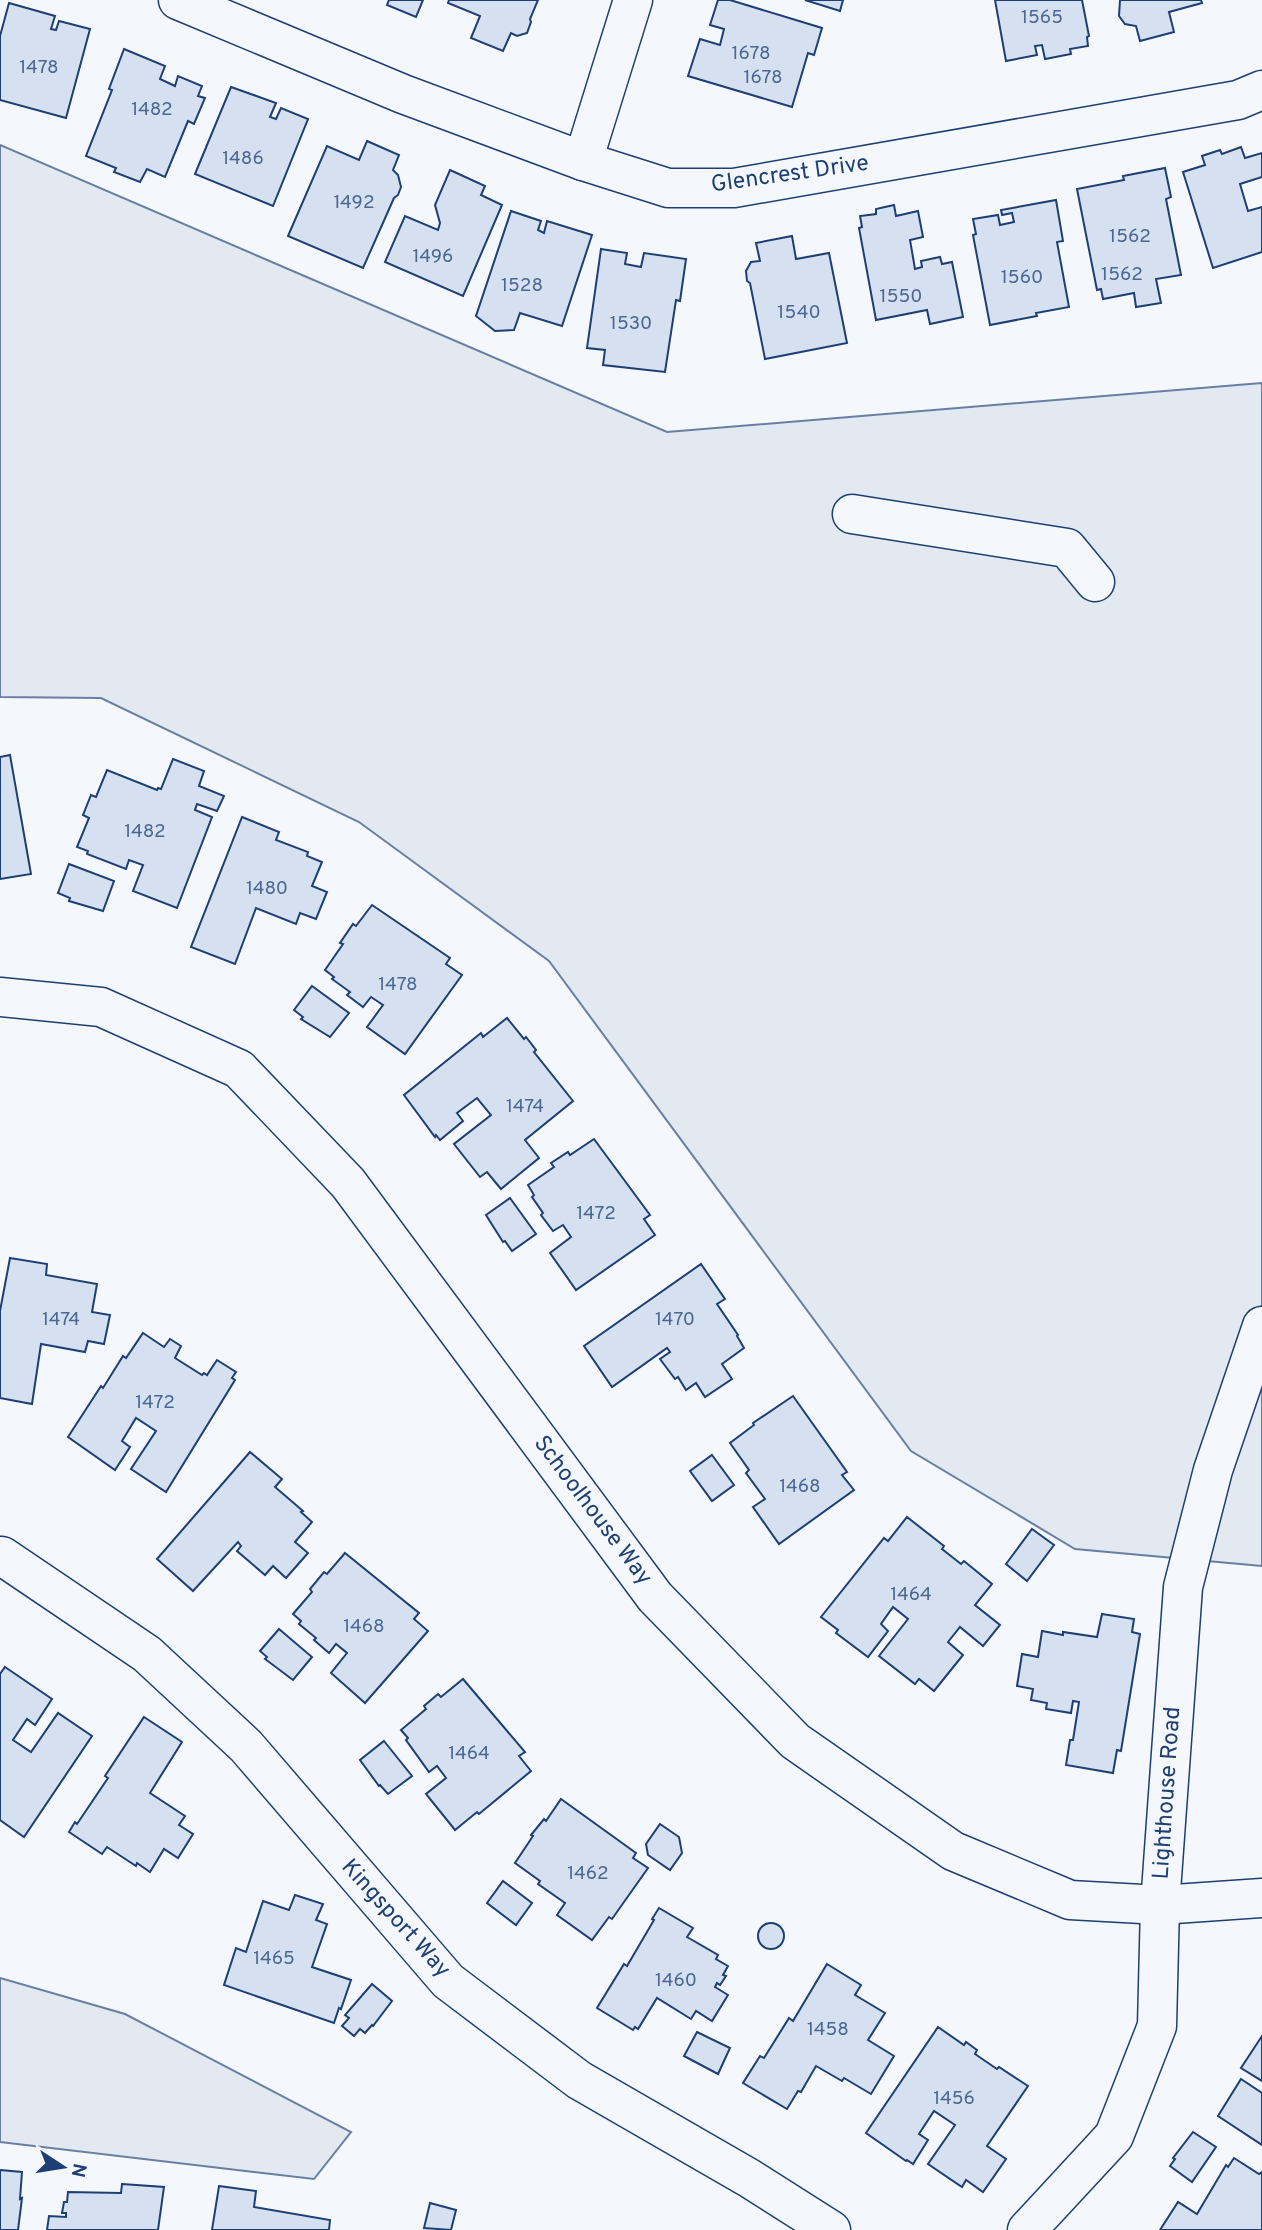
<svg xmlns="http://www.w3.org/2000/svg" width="1262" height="2230" viewBox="0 0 1262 2230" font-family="Overpass,sans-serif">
<rect width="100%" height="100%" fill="#f4f7fb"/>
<g fill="#e3e9f0" stroke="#687fa3" stroke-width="2">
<path d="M0,145l667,287 595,-49v1183l-187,-17 -164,-98 -362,-490 -190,-139 -258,-124 -101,-1z"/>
<path d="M0,1978l125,36 226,118 -37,47 -314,-37z"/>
</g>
<g fill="#d5e0f0" stroke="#1d3f73" stroke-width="2">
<path d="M389,0h34l-7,17 -29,-12z"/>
<path d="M449,0h89l-8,19 1,3 -4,11 -10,3 -6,-3 -8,18 -32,-13 9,-22 -32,-13z"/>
<path d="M718,0h12l92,28 -8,27 -6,-2 -16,54 -104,-31 12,-37 20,6 4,-16 -14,-4z"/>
<path d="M805,0h38l-3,11z"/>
<path d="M995,0h87l7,36 -2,1 1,9 -18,3 1,5 -26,5 -3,-14 -7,1 2,9 -31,6z"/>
<path d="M1120,0h81l1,3 -33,9 5,20 -34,9 -4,-15 -11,-2 -6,-8z"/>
<path d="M9,3l46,13 -4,13 5,1 3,-9 31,8 -24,89 -66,-18v-64z"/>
<path d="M124,49l41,17 -5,13 15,7 3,-10 24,10 -4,10 7,2 -11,26 -6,-3 -23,56 -18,-8 -7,13 -26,-10 2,-4 -30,-12 26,-66 -3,-1z"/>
<path d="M231,87l45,16 -6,14 6,2 5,-11 27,11 -35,87 -78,-32z"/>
<path d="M367,141l32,14 -6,15 5,5 3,12 -3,8 -4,3 -31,70 -75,-32 39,-90 32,14z"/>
<path d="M1241,147l4,11 17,-5v24l-22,7 8,27 14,-4v45l-49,16 -30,-96 22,-7 -3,-9 18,-6 2,4z"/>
<path d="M1165,168l6,29 -5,2 15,76 -25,4 5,24 -25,4 -2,-14 -31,6 -2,-10 -4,1 -20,-101 47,-9 -1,-4z"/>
<path d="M450,170l35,16 -4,9 21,10 -39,91 -78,-34 20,-46 33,14 2,-7 -5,-18z"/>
<path d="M1056,200l7,41 -6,1 12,65 -33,6 1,3 -47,9 -17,-90 3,-1 -3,-15 25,-4 2,10 14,-3 -2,-9 -10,2 -1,-5z"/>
<path d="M894,205l2,11 22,-5 5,26 -13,3 5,29 7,-2 -1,-6 19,-4 2,7 10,-2 11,55 -33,7 -3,-14 -51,10 -17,-92 3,-1 -2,-11 16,-2v-5z"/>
<path d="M511,211l30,10 -3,9 6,3 3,-12 45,14 -30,91 -42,-13 -6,17 -19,1 -19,-15z"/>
<path d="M792,236l4,23 33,-6 18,90 -82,16 -15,-76 -3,-2 -1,-10 5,-9 9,-1 -4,-18z"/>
<path d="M601,249l26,4 -2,11 16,3 3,-14 42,6 -6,42 -4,-1 -11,72 -62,-7 2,-15 -18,-2z"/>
<path d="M10,755l21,119 -31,5v-122z"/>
<path d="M173,759l31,12 -5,15 25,10 -7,15 -20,-7 -2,6 17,7 -35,91 -44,-17 10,-26 -14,-5 -3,9 -39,-15 1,-3 -11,-4 12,-29 -6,-3 8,-20 5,2 11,-27 50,20 1,-2 3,1z"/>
<path d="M242,817l37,15 -3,8 32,12 -1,4 15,6 -10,24 15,6 -11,27 -16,-6 -4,11 -40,-16 -21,56 -44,-17z"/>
<path d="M69,864l45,17 -11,30 -34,-10 1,-3 -12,-5z"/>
<path d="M372,905l78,53 -4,6 16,11 -57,79 -38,-27 16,-22 -12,-8 -8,10 -16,-12 3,-3 -18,-13 2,-2 -9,-7 18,-26 -3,-1 13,-19 3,2z"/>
<path d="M312,986l37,27 -19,24 -29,-18 2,-2 -9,-7z"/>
<path d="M507,1018l17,21 2,-2 10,13 -2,2 39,49 -48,39 14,18 -38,31 -14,-17 -7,5 -26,-33 37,-29 -14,-17 -20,15 6,8 -23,19 -4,-5 -1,2 -31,-42 77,-62 2,4z"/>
<path d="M594,1139l56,76 -6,4 11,16 -79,55 -26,-37 21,-16 -8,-12 -10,6 -12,-16 2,-2 -11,-16 2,-2 -6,-10 26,-18 -3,-4 17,-11 2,3z"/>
<path d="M510,1198l26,36 -24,17 -7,-10 -2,1 -17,-27z"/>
<path d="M10,1258l37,6 -1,11 51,9 -5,28 18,3 -6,29 -16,-3 -3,11 -44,-8 -9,60 -32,-6v-87z"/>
<path d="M701,1264l24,35 -8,5 21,31 -1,1 7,12 -22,16 10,15 -27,18 -9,-14 -10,7 -8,-13 -3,2 -15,-20 10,-7 -3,-4 -55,39 -28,-41z"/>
<path d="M143,1333l21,14 6,-8 11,7 -6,12 27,17 2,-2 3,2 10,-15 19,12 -4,6 3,2 -69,112 -35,-23 25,-38 -20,-13 -14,23 8,6 -15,23 -47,-33 33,-51 2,2 20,-32 3,2z"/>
<path d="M793,1396l54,76 -5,3 12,15 -75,54 -26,-37 12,-8 -19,-26 3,-3 -19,-27 24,-18 -1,-2z"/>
<path d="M250,1452l32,27 -7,8 28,24 -2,1 11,10 -17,20 13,11 -22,25 -13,-12 -8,9 -28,-24 4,-5 -3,-4 -45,49 -36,-32z"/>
<path d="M712,1455l22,30 -22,16 -22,-30z"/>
<path d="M907,1517l37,29 -2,3 19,15 3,-3 28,23 -17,21 25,20 -17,21 -23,-19 -12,15 15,13 -29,36 -15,-12 -4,5 -36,-28 29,-37 -15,-12 -12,17 7,7 -20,26 -32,-24 2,-3 -17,-13 63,-79 4,3z"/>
<path d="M1032,1529l22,16 -27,36 -21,-17z"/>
<path d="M345,1553l74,60 -5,6 14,12 -63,72 -34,-30 16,-20 -11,-9 -7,9 -15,-13 2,-2 -17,-14 2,-3 -8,-7 19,-22 -2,-3 14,-17 3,2z"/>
<path d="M1102,1614l32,5 -2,13 8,2 -19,117 -4,-1 -4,23 -47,-8 4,-25h3l6,-38 -6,-1 -2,12 -25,-4 1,-6 -16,-3 2,-11 -16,-3 5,-32 16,3 4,-26 21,4v-3l34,5z"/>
<path d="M279,1629l33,28 -19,23 -28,-21 2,-2 -7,-6z"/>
<path d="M5,1667l47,32 -17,26 -8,-6 -14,21 18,12 27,-39 34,23 -68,101 -24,-17v-146z"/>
<path d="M463,1679l62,73 -6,4 12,15 -52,43 -2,-2 -22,18 -29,-36 20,-16 -9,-12 -8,6 -23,-32 2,-2 -7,-8 25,-21 -2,-3 14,-12 3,3z"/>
<path d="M144,1717l38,25 -32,51 35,23 -6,9 14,9 -15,24 -14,-9 -14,23 -13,-9 -1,3 -29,-19 -5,7 -33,-22 6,-10 2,2 31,-46 -3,-2z"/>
<path d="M384,1741l28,35 -24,18 -8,-9 -1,1 -19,-26z"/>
<path d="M561,1799l75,54 -3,5 15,10 -36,51 -3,-2 -17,23 -35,-25 8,-12 -27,-19 2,-3 -25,-18 18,-27 -2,-1 13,-16 2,2z"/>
<path d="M660,1824l19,13 3,16 -12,17 -22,-15 -2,-11z"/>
<path d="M503,1881l29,22 -16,22 -29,-22z"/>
<path d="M295,1895l28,9 -7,16 11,4 -15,43 39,13 -10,29 -2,-1 -5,15 -110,-38 12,-37 10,4 17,-51 26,9z"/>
<path d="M659,1908l34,20 -6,9 31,18 -2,4 12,7 -5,9 3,1 -6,9 -3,-2 -2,4 13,8 -16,26 -16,-10 -5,8 -34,-21 -19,31 -3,-2 -2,3 -36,-22 27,-44 3,2 27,-46 -2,-1z"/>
<circle cx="771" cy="1936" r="13"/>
<path d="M827,1964l34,21 -6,10 30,18 -17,27 26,16 -23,38 -27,-16 -2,3 -26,-15 -15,26 -3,-1 -11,18 -44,-26 17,-27 4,2 25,-40 4,3z"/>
<path d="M372,1984l20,17 -19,25 -1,-1 -7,8 -5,-4 -6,7 -12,-10 7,-8 -4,-3z"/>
<path d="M938,2027l26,18 2,-3 11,8 -2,4 22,15 2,-2 29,19 -41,60 19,13 -23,33 -17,-12 -4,7 -34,-23 27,-39 -21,-14 -15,23 9,6 -15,24 -6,-4 -1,1 -40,-28z"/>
<path d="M697,2032l33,16 -12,26 -34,-18z"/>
<path d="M1262,2036v45l-21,-13z"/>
<path d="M1241,2079l21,14v52l-44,-29z"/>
<path d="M1193,2132l23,15 -24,35 -22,-16 5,-7 -2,-1z"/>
<path d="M1234,2158l25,16 3,-2v58h-102l18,-28 19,12 29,-49 2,2z"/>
<path d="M0,2170l22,2 -2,27 2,-1 -4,32h-18z"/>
<path d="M122,2184l42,3 -6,43h-111l2,-14 17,1v-4h-4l2,-11h3l1,-10 53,1z"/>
<path d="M219,2186l37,5 -2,16 76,13 -1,10h-117z"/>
<path d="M430,2203l26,7 -5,20 -27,-2z"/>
</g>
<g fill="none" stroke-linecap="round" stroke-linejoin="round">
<defs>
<g id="minor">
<path d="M178,0l225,94 180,67 85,27h66l504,-88 24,-10"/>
<path d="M583,161l50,-161"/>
<path d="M852,514l215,34 28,34"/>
<path d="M0,997l101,10 138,62 109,114 307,414 140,144 158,110 117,49 90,5 102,-7"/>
<path d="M2,1556l145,98 99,92 202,235 131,99 170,98 82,52"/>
<path d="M1027,2230l87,-94 43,-110 3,-121 23,-318 30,-117 49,-144"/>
</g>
</defs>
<use href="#minor" stroke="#1d3f73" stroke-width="41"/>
<use href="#minor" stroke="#f4f7fb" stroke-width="38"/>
</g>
<g text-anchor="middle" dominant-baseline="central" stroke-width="5" stroke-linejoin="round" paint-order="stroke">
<g font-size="19" fill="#4b6792">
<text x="1042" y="18">1565</text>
<text x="751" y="54">1678</text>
<text x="39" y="68">1478</text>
<text x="763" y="78">1678</text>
<text x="152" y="110">1482</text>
<text x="243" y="159">1486</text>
<text x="354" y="203">1492</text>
<text x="1130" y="237">1562</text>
<text x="433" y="257">1496</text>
<text x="1122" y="275">1562</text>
<text x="1022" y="278">1560</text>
<text x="522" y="286">1528</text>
<text x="901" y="297">1550</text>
<text x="799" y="313">1540</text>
<text x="631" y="324">1530</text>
<text x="145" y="832">1482</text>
<text x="267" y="889">1480</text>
<text x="398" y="985">1478</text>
<text x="525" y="1107">1474</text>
<text x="596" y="1214">1472</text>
<text x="61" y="1320">1474</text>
<text x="675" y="1320">1470</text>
<text x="155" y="1403">1472</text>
<text x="800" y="1487">1468</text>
<text x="911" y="1595">1464</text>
<text x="364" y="1627">1468</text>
<text x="469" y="1754">1464</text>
<text x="588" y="1874">1462</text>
<text x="274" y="1959">1465</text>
<text x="676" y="1981">1460</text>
<text x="828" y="2030">1458</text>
<text x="954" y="2099">1456</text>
</g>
<g font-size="23" fill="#1d3f73" stroke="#f4f7fb">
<text transform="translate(790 175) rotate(-8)">Glencrest Drive</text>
<text transform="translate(592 1511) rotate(53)">Schoolhouse Way</text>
<text transform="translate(1168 1793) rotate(-86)">Lighthouse Road</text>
<text transform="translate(395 1919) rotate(48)">Kingsport Way</text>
</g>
</g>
<g transform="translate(63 2167) rotate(102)" stroke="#f4f7fb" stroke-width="5" paint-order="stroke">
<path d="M0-5L12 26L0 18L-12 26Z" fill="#1d3f73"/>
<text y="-10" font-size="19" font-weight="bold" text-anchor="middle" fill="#1d3f73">N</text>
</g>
</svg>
